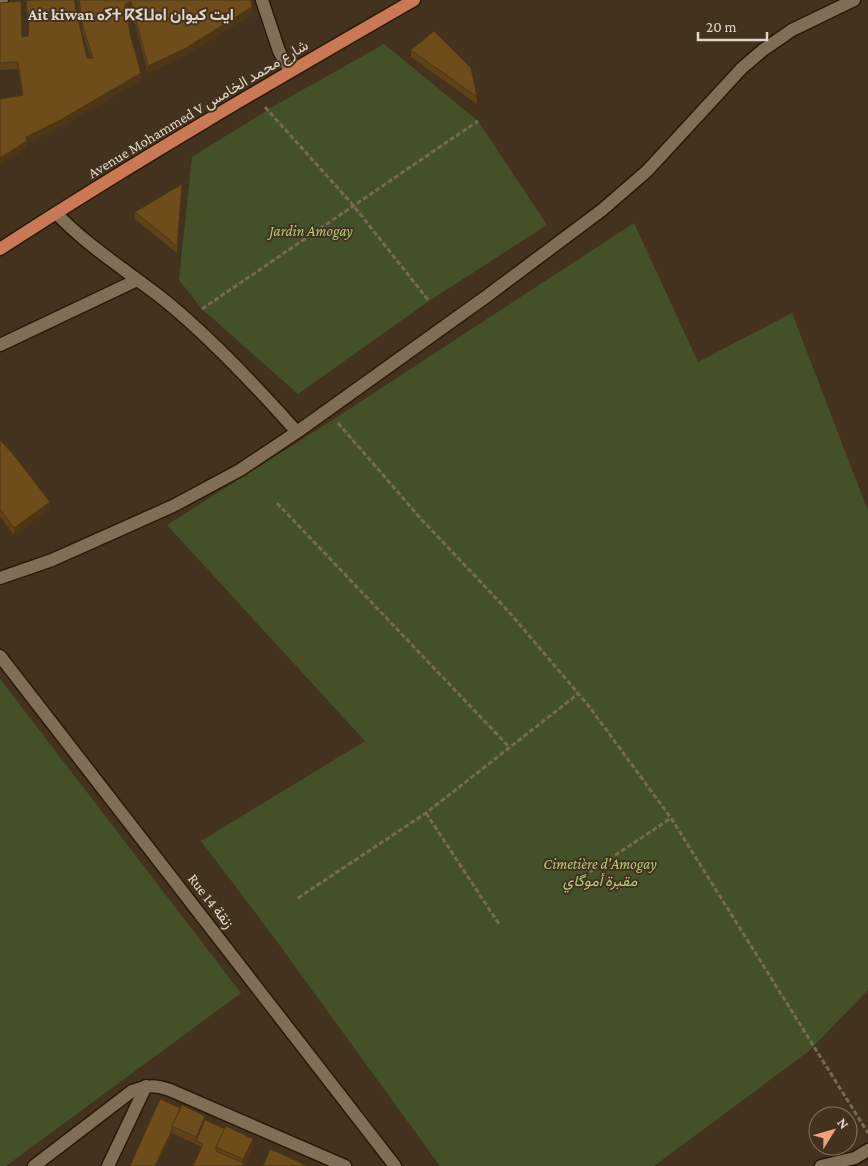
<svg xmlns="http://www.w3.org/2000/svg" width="868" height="1166" viewBox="0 0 868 1166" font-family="'Crimson Pro',Vazirmatn,'Noto Sans Tifinagh',serif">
<rect width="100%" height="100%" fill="#43331e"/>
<g fill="#445128">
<path d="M384,44l94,77 69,104 -118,76 -131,93 -96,-85 -23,-29 13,-123 82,-51z"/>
<path d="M634,223l64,139 94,-49 76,198v479l-59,61 -155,115h-214l-170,-234 -69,-91 164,-100 -198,-216 167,-106z"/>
<path d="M0,679l241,314 -235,173h-6z"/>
</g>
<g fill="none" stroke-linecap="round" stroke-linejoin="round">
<defs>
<g id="minor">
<path d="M0,0h2"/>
<path d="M262,0l17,51 11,20"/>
<path d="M56,213c33,35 75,60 112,90 47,39 89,84 129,129"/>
<path d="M0,345l137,-65"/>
<path d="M0,578l52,-18 121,-54 67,-36 57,-38 190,-136 115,-86 45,-39 95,-103 21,-18 29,-20 62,-30"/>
<path d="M0,656l395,510"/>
<path d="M34,1166l98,-75c16,-6 22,-6 38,-1l175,76"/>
<path d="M108,1166l38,-80"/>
<path d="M821,1166l34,-8 13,-8"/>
</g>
<path id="major" d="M0,249c135,-88 275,-169 414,-249"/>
</defs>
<use href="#minor" stroke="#291a06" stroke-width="15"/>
<use href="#major" stroke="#291a06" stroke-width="15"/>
<g stroke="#776956" stroke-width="3" stroke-dasharray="5 2.5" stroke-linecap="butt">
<path d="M265,107l88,98 76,96"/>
<path d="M202,309l276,-188"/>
<path d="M338,423l84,97 87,92 79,93 83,113 197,315"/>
<path d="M277,503l233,245"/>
<path d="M426,813l73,111"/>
<path d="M590,872l81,-54"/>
<path d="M298,898l128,-85 152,-119"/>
</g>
<use href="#minor" stroke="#806e57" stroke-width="12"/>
<use href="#major" stroke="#c97954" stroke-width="12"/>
</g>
<g fill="#5f4217">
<path d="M78,0h173l1,14 -66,41 -38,18 -17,-65 -5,2 4,24 11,46 -79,46 -35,17v5l-5,-53 -4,-26 -18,1v-67l22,34 6,-1 1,-4 -3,-31 61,57h4l-8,-24z"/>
<path d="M411,50l66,47v7l-66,-47z"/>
<path d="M182,191l-5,62 -42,-34v-7z"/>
<path d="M0,440l50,69 -36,26 -14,-19z"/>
<path d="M180,1108l25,12 48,26 -9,20h-51l9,-19 -30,-14 -42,33z"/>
</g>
<g fill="#4d3613">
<path d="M131,1v7l-6,3v-7z"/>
<path d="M252,7v7l-66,41 -38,18v-7z"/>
<path d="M141,73v7l-79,46 -35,17v5l-27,17v-7l26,-21z"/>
<path d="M182,184v7l-5,62v-7z"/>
<path d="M50,502v7l-36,26v-7z"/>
<path d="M205,1116v7l-9,18v3v-7z"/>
<path d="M172,1130v3l-15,33h-2z"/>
<path d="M253,1139v7l-9,20h-2l1,-3v-4z"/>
</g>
<g fill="#6e4d1b" stroke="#4d3613">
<path d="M32,0h42l13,58h6l-10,-31 -4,-27h172l1,7 -66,41 -38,18 -17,-65 -6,3 5,30 11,39 -79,46 -36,18 1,4 -27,17v-59l23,-4 -5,-33 -18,1v-60l21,-2 1,36 6,-1 1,-8 -3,-27z"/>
<path d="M434,31l37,37 6,29 -66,-47z"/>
<path d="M182,184l-5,62 -42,-34z"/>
<path d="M0,440l13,14 37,48 -36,26 -14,-19z"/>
<path d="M160,1099l20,9 -8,18v4l-17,36h-25z"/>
<path d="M182,1105l23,11 -9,21 -24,-11z"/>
<path d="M205,1120l20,9 -9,18v4l27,12 -1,3h-49l10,-22 -7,-3z"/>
<path d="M226,1126l27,13 -10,20 -27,-12z"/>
<path d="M270,1149l38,17h-45z"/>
</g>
<g text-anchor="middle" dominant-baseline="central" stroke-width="4" stroke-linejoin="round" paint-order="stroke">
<g font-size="15" fill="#e0d6c9" stroke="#43331e">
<text transform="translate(198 109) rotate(-31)">Avenue Mohammed V شارع محمد الخامس</text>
<text transform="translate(211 901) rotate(52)">Rue 14 زنقة</text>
</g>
<g font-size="15" font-style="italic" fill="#b0ca7a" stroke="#43331e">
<text x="311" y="231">Jardin Amogay</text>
<text x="600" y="864">Cimetière d'Amogay<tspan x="600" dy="17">مقبرة أموگاي</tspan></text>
</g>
<g font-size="16" font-weight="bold" fill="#e0d6c9" stroke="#43331e">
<text x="131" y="14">Ait kiwan ⴰⵢⵜ ⴽⵉⵡⴰⵏ ايت كيوان</text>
</g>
</g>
<g transform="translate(833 1131) rotate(53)"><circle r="24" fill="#43331e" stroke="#827462"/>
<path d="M0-4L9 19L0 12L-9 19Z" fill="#f2a080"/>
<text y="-8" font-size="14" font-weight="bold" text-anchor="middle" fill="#e0d6c9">N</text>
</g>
<path d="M698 32v8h69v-8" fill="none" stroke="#e0d6c9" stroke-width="2.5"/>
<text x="706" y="32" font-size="15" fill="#e0d6c9" stroke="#43331e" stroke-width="4" paint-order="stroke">20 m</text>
</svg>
